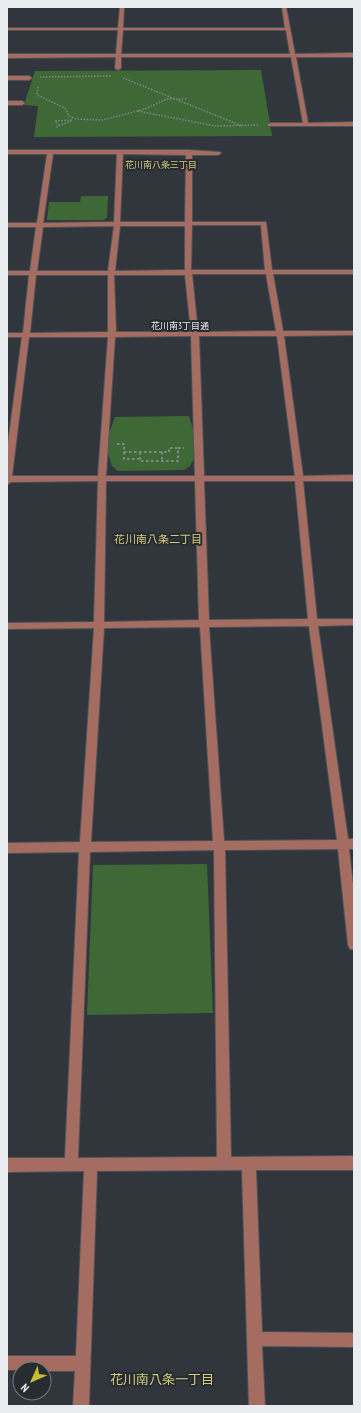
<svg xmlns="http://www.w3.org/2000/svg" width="361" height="1413" viewBox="0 0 361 1413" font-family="'PT Sans Narrow','Noto Sans JP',sans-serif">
<rect width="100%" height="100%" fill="#31363c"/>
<g fill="#3f6837">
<path d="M261,70l11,66 -238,1 4,-31 -14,-1 11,-34z"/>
<path d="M81,196h27l-1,22 -4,2h-56l2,-18h31z"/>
<path d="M189,416l10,32 -9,18 -6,4 -66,1 -6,-5 -7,-22 10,-27z"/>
<path d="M207,864l6,149 -126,2 6,-150z"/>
</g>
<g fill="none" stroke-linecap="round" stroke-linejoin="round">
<defs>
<g id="minor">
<path d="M120,7h4l-1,21h162l-3,-21h4l9,47 59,-1v4h-58l12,66 46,-1v4h-86v-2l2,-1h33l-12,-66h-170v11l-3,2 -3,-2 1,-11 -109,1v-4h109l2,-24h-111v-2h111zM123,30h163l4,24h-169z"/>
<path d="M7,76h22l3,2 -3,2h-22z"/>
<path d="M7,101h15l3,2 -3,2h-15z"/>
<path d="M7,150h182l31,2 1,1 -3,2h-26v67h74l6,48h82v4h-81l10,57h71v4l-70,1 19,140 51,-1v6h-51l14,138h37v6l-36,1 30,213h6v10h-5l5,44v57l-4,-1 -2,-4 -10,-96 -113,1 6,307 123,-1v14h-98l6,162 92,1v14l-92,-1 3,60h-16l-7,-236 -145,1 -8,235h-16l2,-35h-31v-2l-37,1v-14h69l8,-185 -77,1v-14h58l14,-306 -72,1v-10l73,-1 14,-214 -87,1v-6l87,-1 4,-141 -87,1 -4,3v-34l15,-114h-15v-4h16l6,-58h-22v-4h23l6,-44h-29v-4h30l10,-69h-40zM53,154h64l-3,68 -71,1zM123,154l63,1 -1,67h-65zM192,225h69l4,45h-74zM114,226l-6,45h-71l6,-44zM120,226h65v44l-70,1zM192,274h74l10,57 -78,1zM36,275h72v57l-78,1zM114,275h71l6,57h-75zM191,336l4,140h-89l9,-139zM199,336h78l18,140h-91zM29,337h79l-10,139h-86zM106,481h89l4,139 -95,2zM204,481h91l13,138 -99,1zM309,626l28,214 -113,1 -15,-214zM200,627l13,214 -122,1 13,-214zM214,850l3,307 -139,1 12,-306z"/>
</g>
</defs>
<use href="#minor" stroke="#4f5359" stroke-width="2"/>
<g stroke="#81868a" stroke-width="1.5" stroke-dasharray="1.5 1.5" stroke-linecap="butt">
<path d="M40,77l71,-1"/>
<path d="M123,78l119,48"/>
<path d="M38,87l-1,8 28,13 4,8 7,3 27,1 42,-11 22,-10h21"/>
<path d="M138,111l77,15 44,-1"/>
<path d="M59,125l-4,-4 18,-1"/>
<path d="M56,127l15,-6"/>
</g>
<g stroke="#81868a" stroke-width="2" stroke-dasharray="2.5 2.5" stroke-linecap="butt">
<path d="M117,444h7v15h16"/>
<path d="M124,452h45v-4h9"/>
<path d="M140,452v9h38v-13h6"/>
<path d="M162,452v9"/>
</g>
<use href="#minor" fill="#a56d61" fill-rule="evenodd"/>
</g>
<g text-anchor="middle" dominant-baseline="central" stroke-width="4" stroke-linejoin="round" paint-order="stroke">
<g font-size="9" fill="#d5cb7d" stroke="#272c31">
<text x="161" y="164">花川南八条三丁目</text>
</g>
<g font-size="9" fill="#eaedf0" stroke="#272c31">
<text x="180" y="325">花川南3丁目通</text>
</g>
<g font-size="11" fill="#d5cb7d" stroke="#272c31">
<text x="158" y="539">花川南八条二丁目</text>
</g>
<g font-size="13" fill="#d5cb7d" stroke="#272c31">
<text x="162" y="1379">花川南八条一丁目</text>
</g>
</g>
<rect width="361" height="1413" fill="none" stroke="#eaedf0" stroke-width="16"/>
<g transform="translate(32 1381) rotate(225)"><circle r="19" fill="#272c31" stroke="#75797d"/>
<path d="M0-3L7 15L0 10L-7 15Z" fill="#cbba39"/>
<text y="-6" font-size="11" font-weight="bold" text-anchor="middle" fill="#eaedf0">N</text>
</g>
</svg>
